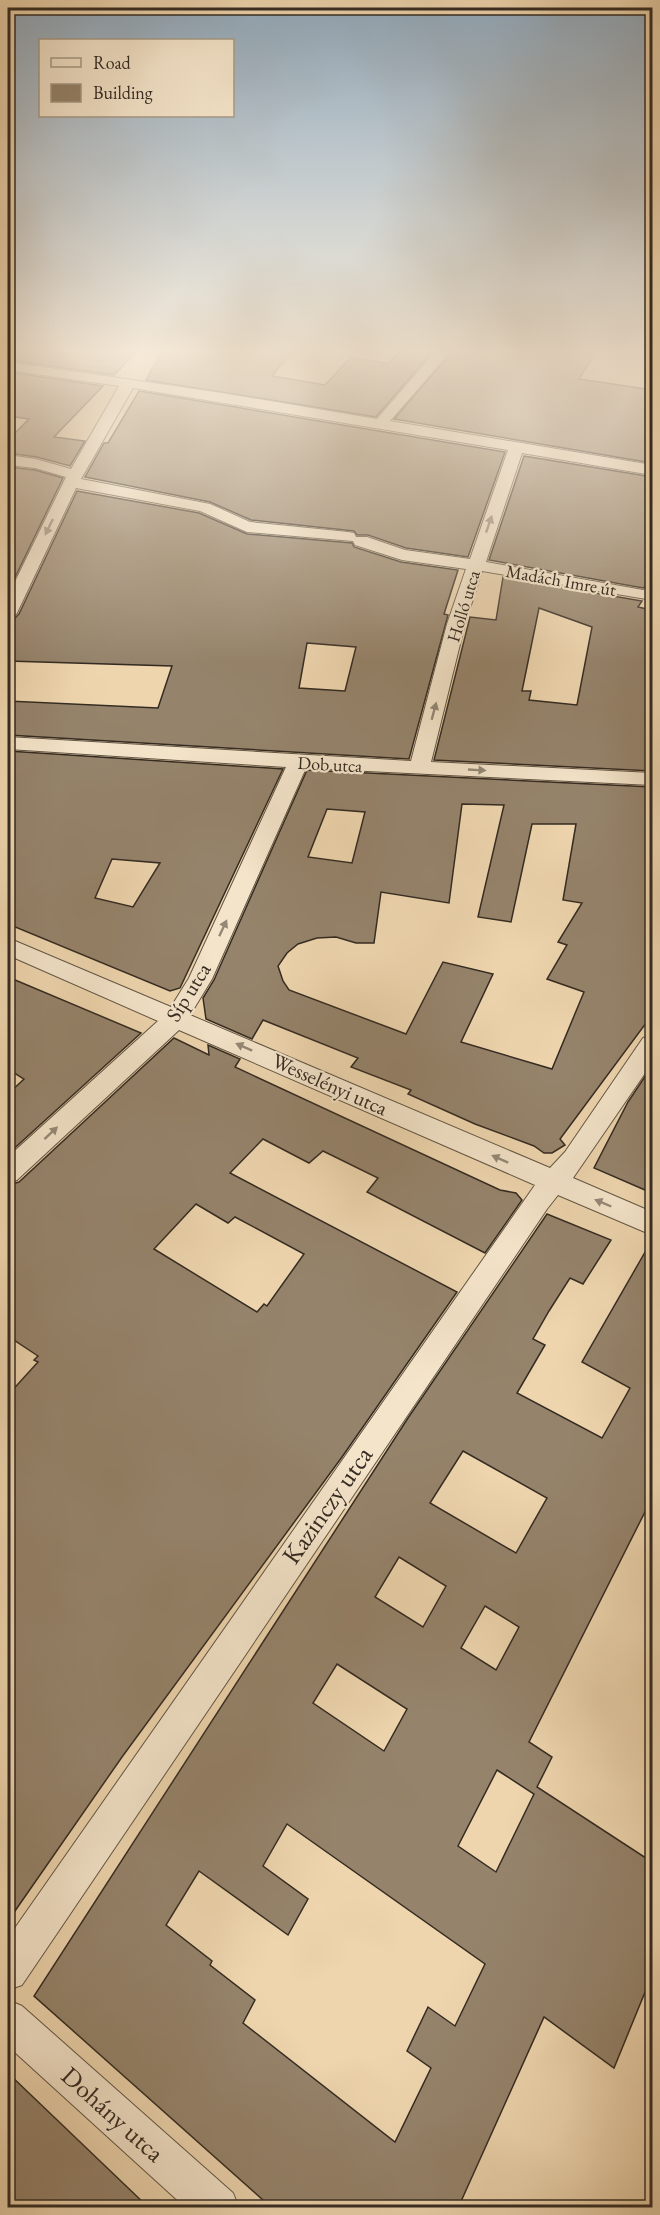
<svg xmlns="http://www.w3.org/2000/svg" width="660" height="2215" viewBox="0 0 660 2215" font-family="'EB Garamond',serif">
<rect width="100%" height="100%" fill="#eed5ae"/>
<filter id="stains"><feTurbulence type="fractalNoise" baseFrequency=".00333" numOctaves="4"/><feColorMatrix values="0 0 0 0 .2 0 0 0 0 .09 0 0 0 0 .02 0 0 0 .5 -.17"/></filter>
<radialGradient id="worn" r=".72"><stop offset=".6" stop-color="#630" stop-opacity="0"/><stop offset="1" stop-color="#630" stop-opacity=".3"/></radialGradient>
<g fill="#95836b" stroke="#342b22" stroke-width="1.5" fill-rule="evenodd">
<path d="M8,352h128l-22,23 -106,-15z"/>
<path d="M162,352h130l-20,24 53,9 26,-28 38,7 10,-12h33l-56,65 -230,-37z"/>
<path d="M452,352h144l-17,27 73,11v73l-258,-44z"/>
<path d="M8,372l95,14 -49,51 31,4 -15,25 -33,-9 -29,-4v-13l21,-21 -21,-3z"/>
<path d="M139,391l366,61 -37,105 -62,-9 -38,-13h-11l-3,-4 -103,-11 -41,-18 -125,-25 19,-34h4z"/>
<path d="M524,456l128,21v106l-9,5 -154,-28z"/>
<path d="M8,467l27,3 28,8 -55,114z"/>
<path d="M77,491l122,22 48,21 105,9 2,4 47,15 57,8 -14,44 4,1 -39,144 -401,-24v-34l150,7 14,-42 -164,-5v-41l6,-1 5,-5zM307,643l49,4 -11,44 -46,-3z"/>
<path d="M503,577l139,24 -4,6 14,3v161l-218,-11 36,-143 26,3zM539,608l53,19 -15,78 -48,-5 2,-9h-9z"/>
<path d="M8,751l275,18 -103,219 -10,3 -162,-67zM112,859l48,4 -27,44 -38,-9z"/>
<path d="M307,770l345,17v228l-92,124 5,6 -13,8h-8l-10,-7 -59,-22 -67,-30 3,-4 -60,-23 7,-9 -95,-38 -11,19 -46,-20 -3,-21 11,-18zM462,804l42,1 -26,112 33,5 21,-98h44l-13,76 19,3 -24,39 9,3 -20,34 37,13 -32,77 -91,-27 32,-68 -50,-12 -37,72 -117,-44 -6,-9 -5,-15 9,-13 11,-9 19,-6 19,-1 20,6h18l7,-51 68,11zM327,809l38,3 -13,51 -44,-6z"/>
<path d="M8,977l133,56 -133,121v-60l16,-15 -16,-10z"/>
<path d="M174,1038l35,17 -1,-10 32,14 -5,8 265,123 16,3 6,7 -37,53 -118,-61 11,-14 -55,-27 -14,12 -46,-24 -33,34 227,119 -115,165 -220,300 -114,164v-526l30,-33 -4,-2 4,-4 -30,-20v-151l11,-3zM196,1204l32,19 7,-6 69,37 -37,52 -3,-2 -7,8 -103,-63z"/>
<path d="M652,1066v127l-58,-25 34,-66z"/>
<path d="M547,1214l64,26 -28,44 -13,-6 -21,33 -16,28 12,6 -28,48 85,45 28,-50 -48,-26 70,-122v258l-123,244 23,15 -15,30 115,75v113l-38,93 -70,-51 -86,191h-186l-238,-212 374,-578zM463,1451l84,47 -31,55 -86,-50zM399,1557l47,29 -23,41 -48,-30zM485,1606l34,21 -23,43 -35,-22zM337,1664l70,45 -23,42 -71,-48zM497,1770l37,24 -38,78 -38,-26zM287,1824l198,140 -30,62 -27,-19 -21,44 24,17 -36,74 -152,-119 12,-23 -45,-35 2,-4 -46,-36 33,-54 89,64 20,-36 -45,-33z"/>
<path d="M8,2073l141,135h-141z"/>
</g>
<g fill="none" stroke-linecap="round" stroke-linejoin="round">
<defs>
<g id="street">
<path d="M435,352h15l-60,69 262,44v10l-130,-22 -36,109 157,28 9,-5v15l-170,-29 -17,53 -34,138 221,11v12l-346,-17 -94,211 -22,36 360,153 15,-16 78,-114 9,-3v28l-79,115 79,34v23l-94,-40 -11,14 -525,776 -14,5v-52l527,-753 -356,-155 -162,150 -9,3v-26l150,-136 -150,-66v-17l163,69 18,-29 97,-211 -278,-18v-12l403,24 36,-137 19,-55 -64,-9 -47,-15 -2,-4 -106,-9 -47,-21 -124,-23 -59,125 -3,4 -6,1v-22l58,-119 -31,-9 -27,-3v-10l28,4 35,10 48,-83 -111,-16v-8l214,31 155,26zM133,388l375,62 -38,109 -65,-9 -38,-13h-11l-2,-4 -6,-1 -98,-10 -40,-18 -129,-25z"/>
<path d="M8,2000l14,6 211,187 6,15h-53l-178,-162z"/>
</g>
</defs>
<use href="#street" stroke="#625645" stroke-width="2"/>
<use href="#street" fill="#f4e4ca" fill-rule="evenodd"/>
</g>
<defs><path id="oneway-solid" d="M-6-.8H1V-3.2L6.5 0L1 3.2V.8H-6Z" transform="scale(1.5)"/></defs>
<g fill="#948876">
<use href="#oneway-solid" transform="translate(489 524) rotate(-71)"/>
<use href="#oneway-solid" transform="translate(49 527) rotate(116)"/>
<use href="#oneway-solid" transform="translate(434 711) rotate(-75)"/>
<use href="#oneway-solid" transform="translate(477 770) rotate(3)"/>
<use href="#oneway-solid" transform="translate(223 928) rotate(-65)"/>
<use href="#oneway-solid" transform="translate(244 1047) rotate(-156)"/>
<use href="#oneway-solid" transform="translate(51 1133) rotate(-43)"/>
<use href="#oneway-solid" transform="translate(500 1159) rotate(-156)"/>
<use href="#oneway-solid" transform="translate(603 1203) rotate(-157)"/>
</g>
<linearGradient id="sky" x2="0" y2="1"><stop stop-color="#91aabe"/><stop offset="0.53" stop-color="#f7ecdb"/><stop offset="1" stop-color="#f7ecdb" stop-opacity="0"/></linearGradient>
<rect width="660" height="662" fill="url(#sky)"/>
<g text-anchor="middle" dominant-baseline="central" stroke-width="4.5" stroke-linejoin="round" paint-order="stroke">
<g font-size="18" fill="#342b22" stroke="#f4e4ca">
<text transform="translate(561 580) rotate(10)">Madách Imre út</text>
<text transform="translate(463 606) rotate(-73)">Holló utca</text>
<text transform="translate(330 764) rotate(3)">Dob utca</text>
</g>
<g font-size="21" fill="#342b22" stroke="#f4e4ca">
<text transform="translate(188 992) rotate(-58)">Síp utca</text>
<text transform="translate(330 1084) rotate(24)">Wesselényi utca</text>
</g>
<g font-size="26" fill="#342b22" stroke="#f4e4ca">
<text transform="translate(327 1505) rotate(-55)">Kazinczy utca</text>
<text transform="translate(113 2114) rotate(42)">Dohány utca</text>
</g>
</g>
<rect width="660" height="2215" fill="none" stroke="#eed5ae" stroke-width="30"/>
<rect x="9" y="9" width="642" height="2197" fill="none" stroke="#342b22" stroke-width="3"/>
<rect x="15" y="15" width="630" height="2185" fill="none" stroke="#342b22" stroke-width="1.5"/>
<rect x="39" y="39" width="195" height="78" fill="#f4e4ca" stroke="#a79a87" stroke-width="1.5"/>
<rect x="51" y="58" width="30" height="9" fill="#f4e4ca" stroke="#a79a87" stroke-width="1.5"/>
<text x="93" y="69" font-size="18" fill="#342b22">Road</text>
<rect x="51" y="84" width="30" height="18" fill="#95836b" stroke="#a79a87" stroke-width="1.5"/>
<text x="93" y="99" font-size="18" fill="#342b22">Building</text>
<rect width="100%" height="100%" filter="url(#stains)"/>
<rect width="100%" height="100%" fill="url(#worn)"/>
</svg>
